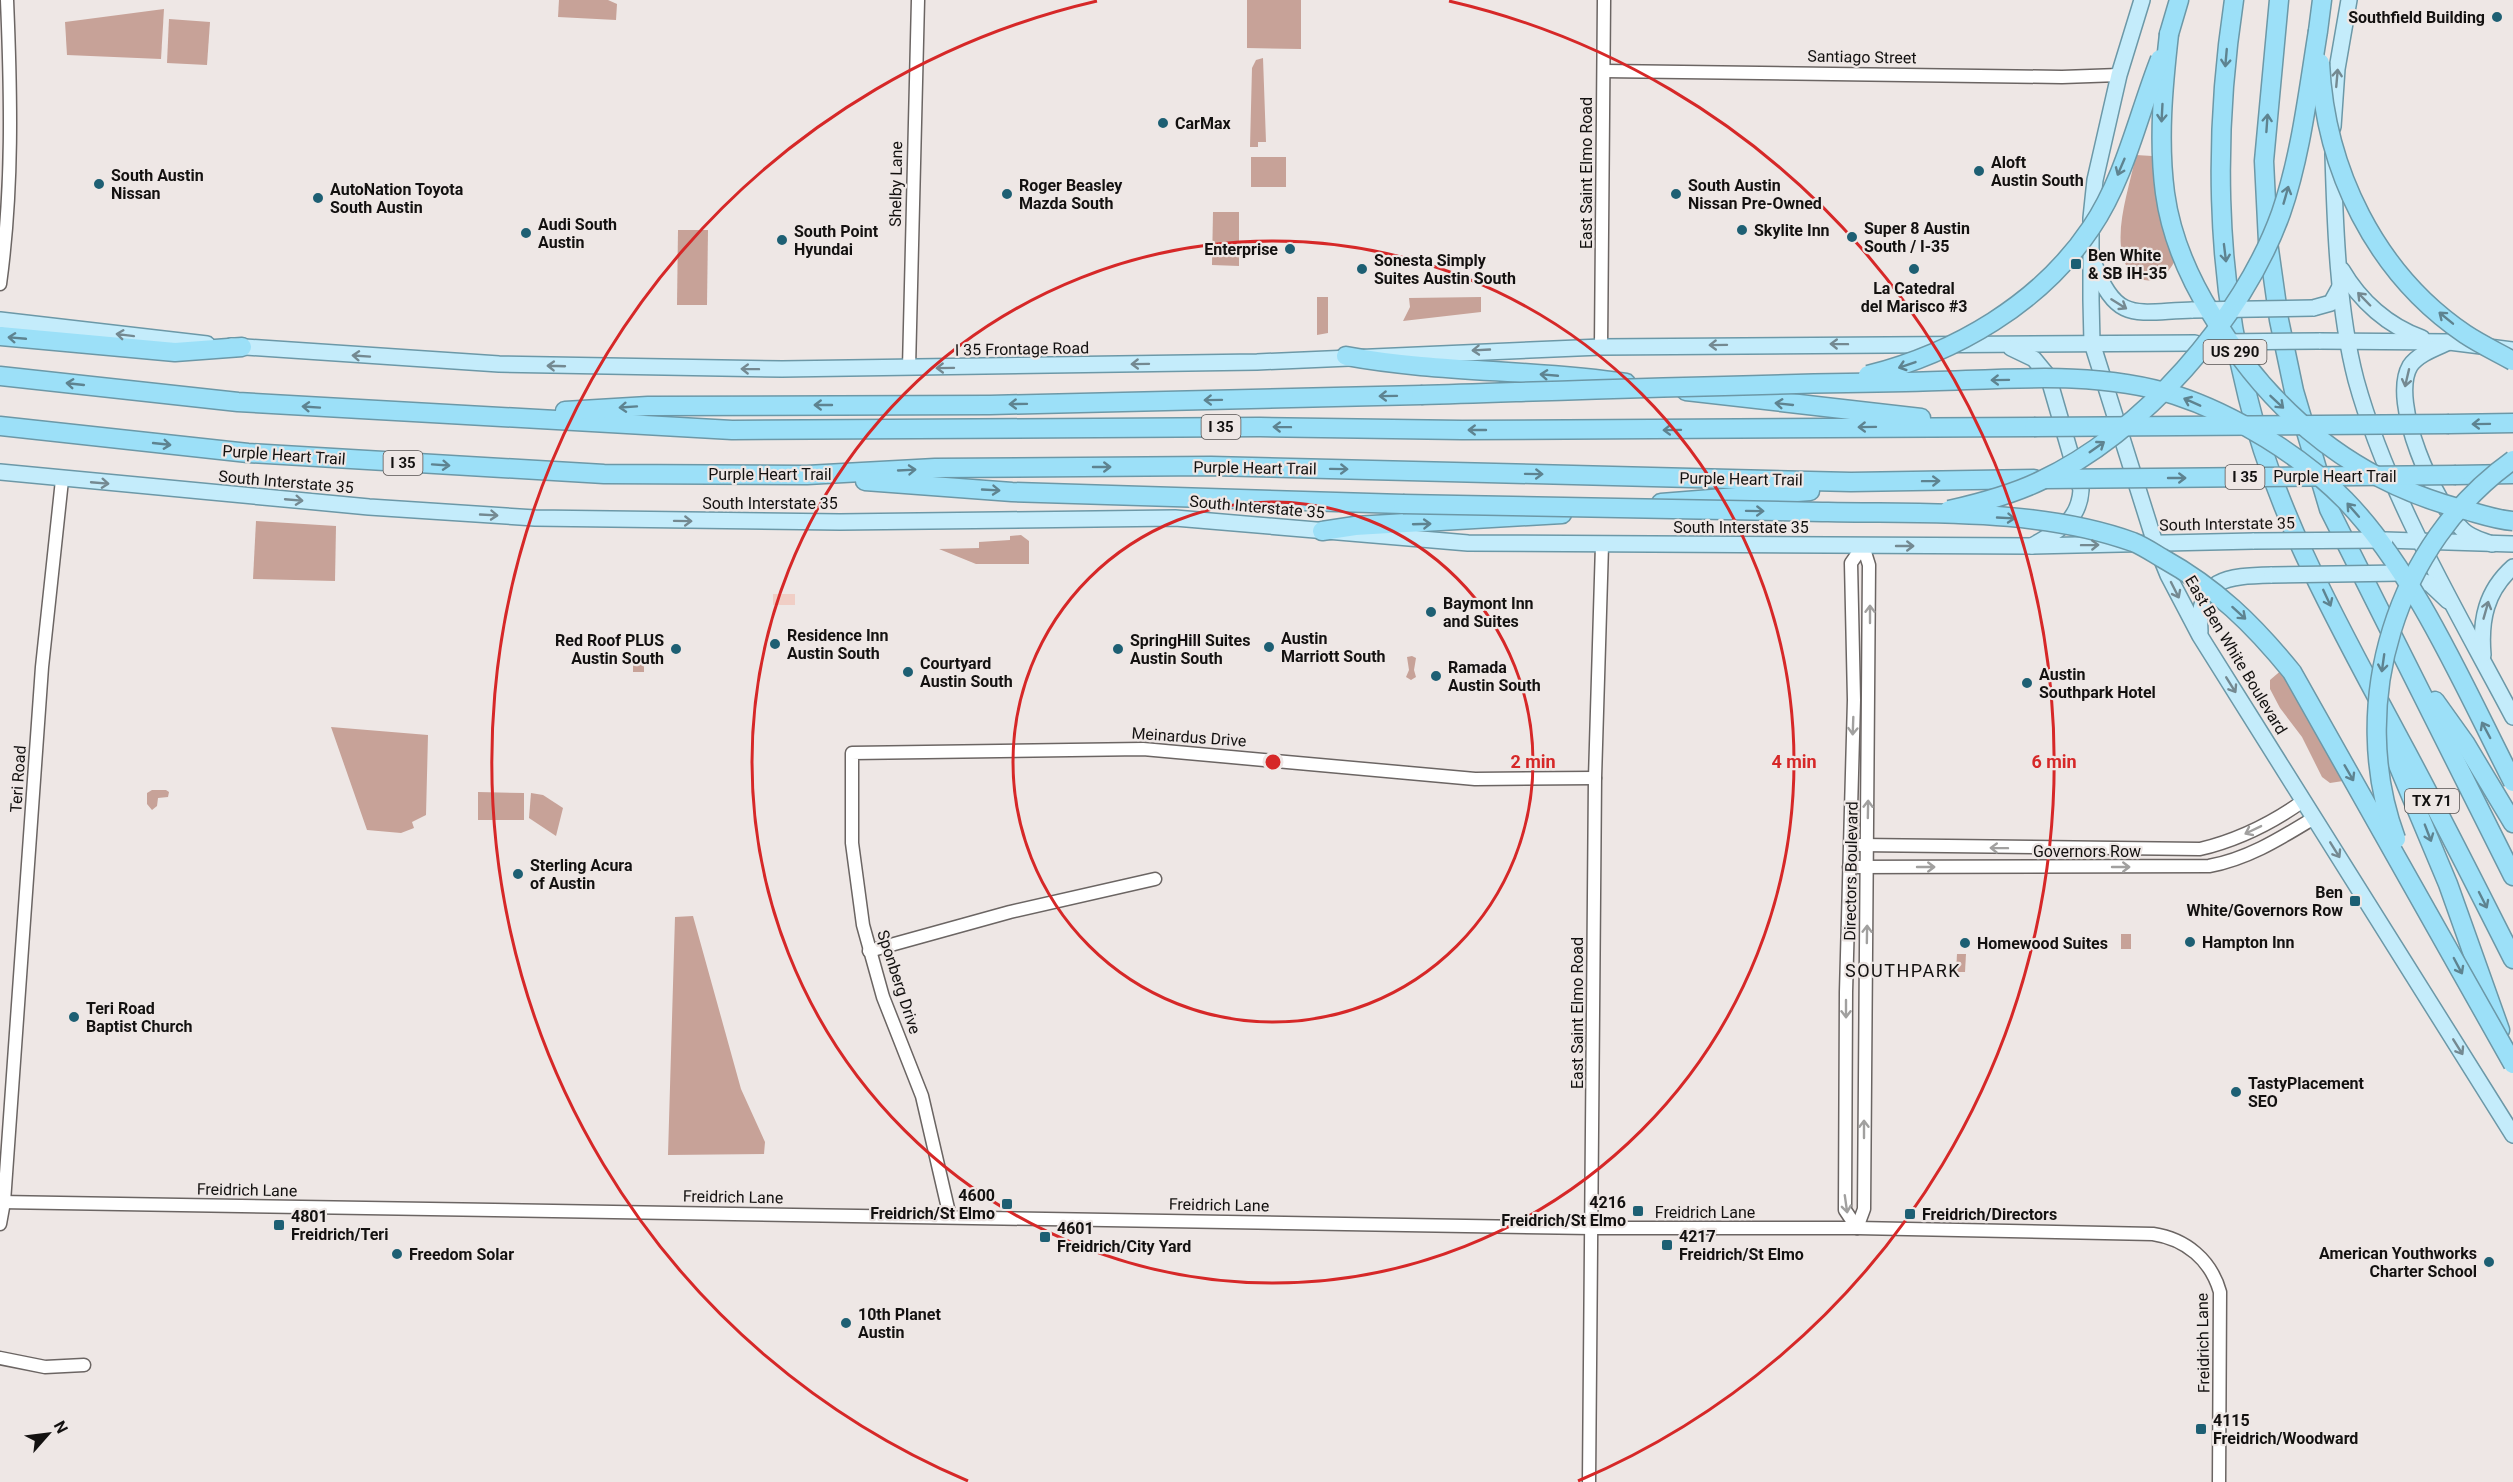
<svg xmlns="http://www.w3.org/2000/svg" width="2513" height="1482" viewBox="0 0 2513 1482" font-family="Roboto,sans-serif">
<rect width="100%" height="100%" fill="#eee7e5"/>
<rect fill="#f0cec5" x="773" y="594" width="22" height="11"/>
<g fill="#c7a298">
<path d="M559,0h49l9,4 -1,16 -58,-3z"/>
<path d="M1247,0h54v49l-54,-1z"/>
<path d="M164,9l-3,50 -94,-4 -2,-33z"/>
<path d="M169,19l41,3 -3,43 -40,-2z"/>
<path d="M1263,58l3,84h-8v5h-8l2,-79 4,-8z"/>
<path d="M2136,155l32,2c3,21 14,69 11,87 -5,46 -53,50 -58,3 -3,-29 9,-63 15,-92z"/>
<rect x="1251" y="157" width="35" height="30"/>
<path d="M1213,212h26v54l-27,-1z"/>
<path d="M678,230h30l-1,75h-30z"/>
<path d="M1317,297h11v36l-11,2z"/>
<path d="M1481,297v15l-78,9 7,-14 -1,-9z"/>
<path d="M256,521l80,5 -1,55 -82,-2z"/>
<path d="M1021,535l8,6v23h-53l-37,-15 40,-1v-6l31,-2v-4z"/>
<rect x="633" y="654" width="11" height="18"/>
<path d="M1412,656l4,2 -2,12 2,7 -5,3 -5,-3 3,-7 -2,-13z"/>
<path d="M2284,668l53,65 15,40 -9,8 -13,2 -8,-6 -20,-40 -22,-29 -10,-19v-9z"/>
<path d="M331,727l97,8 -2,80 -14,7 2,6 -13,5 -34,-3z"/>
<path d="M152,790h14l3,2 -1,5 -10,1 -1,8 -5,4 -5,-6v-11z"/>
<path d="M478,792l46,1v27h-46z"/>
<path d="M531,793l12,2 20,13 -7,28 -27,-18z"/>
<path d="M693,916l48,173 24,53 -1,12 -96,1 7,-238z"/>
<rect x="2121" y="934" width="10" height="15"/>
<path d="M1957,954h9l-1,18h-9z"/>
</g>
<g fill="none" stroke-linecap="round" stroke-linejoin="round">
<defs>
<g id="minor">
<path d="M1604,71l458,6 57,-2"/>
<path d="M0,284c13,-95 11,-188 7,-284"/>
<path d="M1601,347l3,-347"/>
<path d="M909,368l9,-368"/>
<path d="M1860,845l340,4c38,-9 72,-26 103,-48"/>
<path d="M1849,867l360,-1c39,-7 72,-28 105,-48"/>
<path d="M869,951l141,-39 145,-33"/>
<path d="M0,1202l1592,26h265l296,6c33,5 58,26 67,58l-1,190"/>
<path d="M950,1217l-28,-121 -39,-99 -20,-72 -11,-82v-90l291,-4 332,30 120,-1"/>
<path d="M0,1224l4,-22 38,-535 20,-187"/>
<path d="M1857,1228l-12,-18 1,-218 8,-292 -3,-137 12,-17"/>
<path d="M1857,1228l7,-19 5,-644 -6,-19"/>
<path d="M0,1358l45,9 39,-2"/>
<path d="M1589,1482l6,-704 7,-233"/>
</g>
<g id="major">
<path d="M2142,0l-23,75 -24,105 -4,38v82l1,43 63,200 13,32 32,61 313,499"/>
<path d="M2333,127l4,-58 12,-69"/>
<path d="M2333,154c2,72 5,157 23,226 32,116 101,231 157,337"/>
<path d="M2095,266c22,59 44,45 98,44"/>
<path d="M2342,270c18,31 46,56 80,68"/>
<path d="M2313,308l18,-5 11,-20"/>
<path d="M0,320l207,24"/>
<path d="M2319,341l130,1 64,8"/>
<path d="M2449,342c-13,6 -31,12 -39,24 -21,36 25,138 53,164 8,8 19,10 29,14"/>
<path d="M231,346l268,18 283,5 475,-7 344,-15 594,-4"/>
<path d="M2011,348l23,11 14,17 33,114c-2,32 -24,41 -49,56"/>
<path d="M0,472l369,35 166,11 305,4 335,-4 293,25 564,3 222,-5"/>
<path d="M2385,540l128,4"/>
<path d="M2403,573l27,11 18,17"/>
<path d="M2200,632c-4,-54 27,-56 72,-57"/>
<path d="M2483,655c-3,-35 3,-64 30,-88"/>
</g>
<g id="highway">
<path d="M2234,0c-20,131 -19,269 14,398 29,120 94,233 152,342 39,72 76,146 113,219"/>
<path d="M2279,0l-15,161 4,81 11,78 15,71 35,118 184,367"/>
<path d="M2318,31l4,-31"/>
<path d="M2169,34l10,-34"/>
<path d="M0,336l175,16 67,-5"/>
<path d="M1346,356c92,17 187,13 280,27"/>
<path d="M0,376l238,26 494,28 528,-3 202,3 572,-3"/>
<path d="M1686,391l235,27"/>
<path d="M565,411l83,-5 342,-1 431,-10"/>
<path d="M2449,424l64,-1"/>
<path d="M0,426l248,27 356,21 203,1 128,-7 276,-2 640,16 183,-3"/>
<path d="M2456,475l57,-1"/>
<path d="M865,481l147,11 391,12"/>
<path d="M1661,503l149,-12"/>
<path d="M1322,531l33,-5 207,-12"/>
<path d="M2435,701l30,42 48,80"/>
<path d="M2383,729l65,155 52,146"/>
</g>
</defs>
<use href="#minor" stroke="#6b6563" stroke-width="15"/>
<use href="#major" stroke="#6c98a7" stroke-width="18"/>
<use href="#highway" stroke="#6c98a7" stroke-width="21"/>
<use href="#minor" stroke="#fff" stroke-width="12"/>
<use href="#major" stroke="#c4ecfb" stroke-width="15"/>
<use href="#highway" stroke="#9ce0f8" stroke-width="18"/>
<defs>
<g id="major-bridge">
<path d="M2193,310l120,-2"/>
<path d="M2220,342l99,-1"/>
<path d="M2254,541l131,-1"/>
<path d="M2272,575l130,-2"/>
</g>
<g id="highway-bridge">
<path d="M2169,34c-6,53 -11,106 -4,159 6,44 24,85 47,122 60,99 143,168 257,196 14,4 29,9 44,10"/>
<path d="M2320,63c5,106 55,210 145,271 15,10 32,18 48,27"/>
<path d="M1868,375c87,-22 172,-71 223,-147 34,-50 47,-113 69,-169"/>
<path d="M1421,395c161,-5 323,-11 484,-13 88,-1 185,-14 270,13 59,19 127,61 170,105 71,73 121,191 168,282"/>
<path d="M2034,427l415,-3"/>
<path d="M2045,479l411,-4"/>
<path d="M1403,504c141,3 283,6 425,8 98,2 211,-4 305,30 10,4 19,10 29,16 54,30 91,66 130,114l221,392"/>
<path d="M1949,510c31,-7 62,-15 91,-29 102,-47 203,-162 241,-268 20,-58 27,-121 37,-182"/>
<path d="M2396,839c-50,-135 0,-296 117,-379"/>
</g>
</defs>
<use href="#major-bridge" stroke="#6c98a7" stroke-width="18" stroke-linecap="butt"/>
<use href="#highway-bridge" stroke="#6c98a7" stroke-width="21" stroke-linecap="butt"/>
<use href="#major-bridge" stroke="#c4ecfb" stroke-width="15"/>
<use href="#highway-bridge" stroke="#9ce0f8" stroke-width="18"/>
</g>
<defs><path id="oneway-shaft" d="M-6 0H5M1.5-3L5.5 0L1.5 3" fill="none" stroke-width="1.6" stroke-linecap="round" stroke-linejoin="round" transform="scale(1.5)"/></defs>
<g stroke="#5e8390">
<use href="#oneway-shaft" transform="translate(2226 58) rotate(95)"/>
<use href="#oneway-shaft" transform="translate(2162 113) rotate(93)"/>
<use href="#oneway-shaft" transform="translate(2267 123) rotate(-86)"/>
<use href="#oneway-shaft" transform="translate(2121 167) rotate(113)"/>
<use href="#oneway-shaft" transform="translate(2286 195) rotate(-74)"/>
<use href="#oneway-shaft" transform="translate(2225 253) rotate(83)"/>
<use href="#oneway-shaft" transform="translate(2446 318) rotate(-141)"/>
<use href="#oneway-shaft" transform="translate(17 338) rotate(-175)"/>
<use href="#oneway-shaft" transform="translate(1907 365) rotate(161)"/>
<use href="#oneway-shaft" transform="translate(1549 375) rotate(-175)"/>
<use href="#oneway-shaft" transform="translate(2000 380) rotate(179)"/>
<use href="#oneway-shaft" transform="translate(75 384) rotate(-174)"/>
<use href="#oneway-shaft" transform="translate(1388 396) rotate(179)"/>
<use href="#oneway-shaft" transform="translate(1213 400) rotate(179)"/>
<use href="#oneway-shaft" transform="translate(2192 402) rotate(-156)"/>
<use href="#oneway-shaft" transform="translate(2277 402) rotate(43)"/>
<use href="#oneway-shaft" transform="translate(1018 404) rotate(179)"/>
<use href="#oneway-shaft" transform="translate(1784 404) rotate(-174)"/>
<use href="#oneway-shaft" transform="translate(823 405) rotate(180)"/>
<use href="#oneway-shaft" transform="translate(311 407) rotate(-176)"/>
<use href="#oneway-shaft" transform="translate(628 407) rotate(176)"/>
<use href="#oneway-shaft" transform="translate(2481 424) rotate(179)"/>
<use href="#oneway-shaft" transform="translate(1282 427) rotate(-179)"/>
<use href="#oneway-shaft" transform="translate(1867 427) rotate(179)"/>
<use href="#oneway-shaft" transform="translate(1477 430) rotate(180)"/>
<use href="#oneway-shaft" transform="translate(1672 430) rotate(179)"/>
<use href="#oneway-shaft" transform="translate(162 444) rotate(6)"/>
<use href="#oneway-shaft" transform="translate(2097 447) rotate(-35)"/>
<use href="#oneway-shaft" transform="translate(441 465) rotate(4)"/>
<use href="#oneway-shaft" transform="translate(1102 467)"/>
<use href="#oneway-shaft" transform="translate(1339 469) rotate(1)"/>
<use href="#oneway-shaft" transform="translate(907 470) rotate(-3)"/>
<use href="#oneway-shaft" transform="translate(1534 474) rotate(1)"/>
<use href="#oneway-shaft" transform="translate(2177 478)"/>
<use href="#oneway-shaft" transform="translate(1931 481) rotate(-1)"/>
<use href="#oneway-shaft" transform="translate(991 490) rotate(3)"/>
<use href="#oneway-shaft" transform="translate(2353 510) rotate(-131)"/>
<use href="#oneway-shaft" transform="translate(1755 511) rotate(1)"/>
<use href="#oneway-shaft" transform="translate(2006 518) rotate(3)"/>
<use href="#oneway-shaft" transform="translate(1422 524) rotate(-2)"/>
<use href="#oneway-shaft" transform="translate(2327 598) rotate(65)"/>
<use href="#oneway-shaft" transform="translate(2239 613) rotate(42)"/>
<use href="#oneway-shaft" transform="translate(2383 663) rotate(98)"/>
<use href="#oneway-shaft" transform="translate(2486 730) rotate(-118)"/>
<use href="#oneway-shaft" transform="translate(2349 773) rotate(60)"/>
<use href="#oneway-shaft" transform="translate(2428 833) rotate(69)"/>
<use href="#oneway-shaft" transform="translate(2483 900) rotate(63)"/>
<use href="#oneway-shaft" transform="translate(2458 966) rotate(62)"/>
</g>
<g stroke="#748991">
<use href="#oneway-shaft" transform="translate(2337 78) rotate(-85)"/>
<use href="#oneway-shaft" transform="translate(2364 299) rotate(-134)"/>
<use href="#oneway-shaft" transform="translate(2119 304) rotate(32)"/>
<use href="#oneway-shaft" transform="translate(125 335) rotate(-173)"/>
<use href="#oneway-shaft" transform="translate(1839 344) rotate(-179)"/>
<use href="#oneway-shaft" transform="translate(1718 345) rotate(179)"/>
<use href="#oneway-shaft" transform="translate(1481 350) rotate(177)"/>
<use href="#oneway-shaft" transform="translate(361 356) rotate(-176)"/>
<use href="#oneway-shaft" transform="translate(1140 364) rotate(179)"/>
<use href="#oneway-shaft" transform="translate(556 366) rotate(-178)"/>
<use href="#oneway-shaft" transform="translate(945 368) rotate(179)"/>
<use href="#oneway-shaft" transform="translate(750 369) rotate(-179)"/>
<use href="#oneway-shaft" transform="translate(2407 378) rotate(103)"/>
<use href="#oneway-shaft" transform="translate(100 483) rotate(5)"/>
<use href="#oneway-shaft" transform="translate(294 500) rotate(5)"/>
<use href="#oneway-shaft" transform="translate(489 515) rotate(3)"/>
<use href="#oneway-shaft" transform="translate(683 521) rotate(1)"/>
<use href="#oneway-shaft" transform="translate(2090 545) rotate(-1)"/>
<use href="#oneway-shaft" transform="translate(1905 546)"/>
<use href="#oneway-shaft" transform="translate(2175 590) rotate(63)"/>
<use href="#oneway-shaft" transform="translate(2486 610) rotate(-74)"/>
<use href="#oneway-shaft" transform="translate(2231 685) rotate(58)"/>
<use href="#oneway-shaft" transform="translate(2335 850) rotate(58)"/>
<use href="#oneway-shaft" transform="translate(2458 1047) rotate(58)"/>
</g>
<g stroke="#a1a09f">
<use href="#oneway-shaft" transform="translate(1870 614) rotate(-90)"/>
<use href="#oneway-shaft" transform="translate(1853 726) rotate(92)"/>
<use href="#oneway-shaft" transform="translate(1868 809) rotate(-89)"/>
<use href="#oneway-shaft" transform="translate(2253 830) rotate(154)"/>
<use href="#oneway-shaft" transform="translate(1999 848) rotate(-179)"/>
<use href="#oneway-shaft" transform="translate(1926 867)"/>
<use href="#oneway-shaft" transform="translate(2121 867)"/>
<use href="#oneway-shaft" transform="translate(1867 934) rotate(-89)"/>
<use href="#oneway-shaft" transform="translate(1846 1009) rotate(90)"/>
<use href="#oneway-shaft" transform="translate(1864 1129) rotate(-90)"/>
<use href="#oneway-shaft" transform="translate(1846 1204) rotate(82)"/>
</g>
<g fill="none" stroke="#d62828" stroke-width="3">
<circle cx="1273" cy="762" r="260"/>
<circle cx="1273" cy="762" r="521"/>
<path d="M968 1481A781 781 0 0 1 1097 1M1449 1A781 781 0 0 1 1578 1481"/>
</g>
<g fill="#1d5f73" stroke="#eee7e5" stroke-width="2">
<circle cx="2497" cy="17" r="6"/>
<circle cx="1163" cy="123" r="6"/>
<circle cx="1979" cy="171" r="6"/>
<circle cx="99" cy="184" r="6"/>
<circle cx="1007" cy="194" r="6"/>
<circle cx="1676" cy="194" r="6"/>
<circle cx="318" cy="198" r="6"/>
<circle cx="1742" cy="230" r="6"/>
<circle cx="526" cy="233" r="6"/>
<circle cx="1852" cy="237" r="6"/>
<circle cx="782" cy="240" r="6"/>
<circle cx="1290" cy="249" r="6"/>
<rect x="2070" y="258" width="12" height="12" rx="3"/>
<circle cx="1362" cy="269" r="6"/>
<circle cx="1914" cy="269" r="6"/>
<circle cx="1431" cy="612" r="6"/>
<circle cx="775" cy="644" r="6"/>
<circle cx="1269" cy="647" r="6"/>
<circle cx="676" cy="649" r="6"/>
<circle cx="1118" cy="649" r="6"/>
<circle cx="908" cy="672" r="6"/>
<circle cx="1436" cy="676" r="6"/>
<circle cx="2027" cy="683" r="6"/>
<circle cx="518" cy="874" r="6"/>
<rect x="2349" y="895" width="12" height="12" rx="3"/>
<circle cx="2190" cy="942" r="6"/>
<circle cx="1965" cy="943" r="6"/>
<circle cx="74" cy="1017" r="6"/>
<circle cx="2236" cy="1092" r="6"/>
<rect x="1001" y="1198" width="12" height="12" rx="3"/>
<rect x="1632" y="1205" width="12" height="12" rx="3"/>
<rect x="1904" y="1208" width="12" height="12" rx="3"/>
<rect x="273" y="1219" width="12" height="12" rx="3"/>
<rect x="1039" y="1231" width="12" height="12" rx="3"/>
<rect x="1661" y="1239" width="12" height="12" rx="3"/>
<circle cx="397" cy="1254" r="6"/>
<circle cx="2489" cy="1262" r="6"/>
<circle cx="846" cy="1323" r="6"/>
<rect x="2195" y="1423" width="12" height="12" rx="3"/>
</g>
<g text-anchor="middle" dominant-baseline="central" stroke-width="4.5" stroke-linejoin="round" paint-order="stroke">
<g fill="#eee7e5" stroke="#555150" stroke-width="1.5">
<rect x="2203.5" y="340" width="63" height="24" rx="4.5"/>
<rect x="1201.5" y="415" width="39" height="24" rx="4.5"/>
<rect x="383.5" y="451" width="39" height="24" rx="4.5"/>
<rect x="2225.5" y="465" width="39" height="24" rx="4.5"/>
<rect x="2405" y="789" width="54" height="24" rx="4.5"/>
</g>
<g font-size="15" font-weight="bold" fill="#131110">
<text x="2235" y="352">US 290</text>
<text x="1221" y="427">I 35</text>
<text x="403" y="463">I 35</text>
<text x="2245" y="477">I 35</text>
<text x="2432" y="801">TX 71</text>
</g>
<g font-size="16" font-weight="bold" fill="#131110" stroke="#eee7e5" text-anchor="start">
<text x="2485" y="17" text-anchor="end">Southfield Building</text>
<text x="1175" y="123">CarMax</text>
<text x="1991" y="162">Aloft<tspan x="1991" dy="18">Austin South</tspan></text>
<text x="111" y="175">South Austin<tspan x="111" dy="18">Nissan</tspan></text>
<text x="1019" y="185">Roger Beasley<tspan x="1019" dy="18">Mazda South</tspan></text>
<text x="1688" y="185">South Austin<tspan x="1688" dy="18">Nissan Pre-Owned</tspan></text>
<text x="330" y="189">AutoNation Toyota<tspan x="330" dy="18">South Austin</tspan></text>
<text x="538" y="224">Audi South<tspan x="538" dy="18">Austin</tspan></text>
<text x="1864" y="228">Super 8 Austin<tspan x="1864" dy="18">South / I-35</tspan></text>
<text x="1754" y="230">Skylite Inn</text>
<text x="794" y="231">South Point<tspan x="794" dy="18">Hyundai</tspan></text>
<text x="1278" y="249" text-anchor="end">Enterprise</text>
<text x="2088" y="255">Ben White<tspan x="2088" dy="18">&amp; SB IH-35</tspan></text>
<text x="1374" y="260">Sonesta Simply<tspan x="1374" dy="18">Suites Austin South</tspan></text>
<text x="1914" y="288" text-anchor="middle">La Catedral<tspan x="1914" dy="18">del Marisco #3</tspan></text>
<text x="1443" y="603">Baymont Inn<tspan x="1443" dy="18">and Suites</tspan></text>
<text x="787" y="635">Residence Inn<tspan x="787" dy="18">Austin South</tspan></text>
<text x="1281" y="638">Austin<tspan x="1281" dy="18">Marriott South</tspan></text>
<text x="664" y="640" text-anchor="end">Red Roof PLUS<tspan x="664" dy="18">Austin South</tspan></text>
<text x="1130" y="640">SpringHill Suites<tspan x="1130" dy="18">Austin South</tspan></text>
<text x="920" y="663">Courtyard<tspan x="920" dy="18">Austin South</tspan></text>
<text x="1448" y="667">Ramada<tspan x="1448" dy="18">Austin South</tspan></text>
<text x="2039" y="674">Austin<tspan x="2039" dy="18">Southpark Hotel</tspan></text>
<text x="530" y="865">Sterling Acura<tspan x="530" dy="18">of Austin</tspan></text>
<text x="2343" y="892" text-anchor="end">Ben<tspan x="2343" dy="18">White/Governors Row</tspan></text>
<text x="2202" y="942">Hampton Inn</text>
<text x="1977" y="943">Homewood Suites</text>
<text x="86" y="1008">Teri Road<tspan x="86" dy="18">Baptist Church</tspan></text>
<text x="2248" y="1083">TastyPlacement<tspan x="2248" dy="18">SEO</tspan></text>
<text x="995" y="1195" text-anchor="end">4600<tspan x="995" dy="18">Freidrich/St Elmo</tspan></text>
<text x="1626" y="1202" text-anchor="end">4216<tspan x="1626" dy="18">Freidrich/St Elmo</tspan></text>
<text x="1922" y="1214">Freidrich/Directors</text>
<text x="291" y="1216">4801<tspan x="291" dy="18">Freidrich/Teri</tspan></text>
<text x="1057" y="1228">4601<tspan x="1057" dy="18">Freidrich/City Yard</tspan></text>
<text x="1679" y="1236">4217<tspan x="1679" dy="18">Freidrich/St Elmo</tspan></text>
<text x="2477" y="1253" text-anchor="end">American Youthworks<tspan x="2477" dy="18">Charter School</tspan></text>
<text x="409" y="1254">Freedom Solar</text>
<text x="858" y="1314">10th Planet<tspan x="858" dy="18">Austin</tspan></text>
<text x="2213" y="1420">4115<tspan x="2213" dy="18">Freidrich/Woodward</tspan></text>
</g>
<g font-size="16" fill="#131110" stroke="#eee7e5">
<text transform="translate(1862 57) rotate(1)">Santiago Street</text>
<text transform="translate(1586 173) rotate(-90)">East Saint Elmo Road</text>
<text transform="translate(896 184) rotate(-89)">Shelby Lane</text>
<text transform="translate(1022 349) rotate(-1)">I 35 Frontage Road</text>
<text transform="translate(284 455) rotate(4)">Purple Heart Trail</text>
<text transform="translate(1255 468) rotate(1)">Purple Heart Trail</text>
<text x="770" y="474">Purple Heart Trail</text>
<text x="2335" y="476">Purple Heart Trail</text>
<text transform="translate(1741 479) rotate(1)">Purple Heart Trail</text>
<text transform="translate(286 482) rotate(5)">South Interstate 35</text>
<text x="770" y="503">South Interstate 35</text>
<text transform="translate(1257 507) rotate(5)">South Interstate 35</text>
<text transform="translate(2227 524) rotate(-1)">South Interstate 35</text>
<text x="1741" y="527">South Interstate 35</text>
<text transform="translate(2236 655) rotate(59)">East Ben White Boulevard</text>
<text transform="translate(1189 737) rotate(4)">Meinardus Drive</text>
<text transform="translate(18 779) rotate(-86)">Teri Road</text>
<text x="2087" y="851">Governors Row</text>
<text transform="translate(1851 871) rotate(-89)">Directors Boulevard</text>
<text transform="translate(899 982) rotate(72)">Sponberg Drive</text>
<text transform="translate(1577 1013) rotate(-90)">East Saint Elmo Road</text>
<text transform="translate(247 1190) rotate(1)">Freidrich Lane</text>
<text transform="translate(733 1197) rotate(1)">Freidrich Lane</text>
<text transform="translate(1219 1205) rotate(1)">Freidrich Lane</text>
<text x="1705" y="1212">Freidrich Lane</text>
<text transform="translate(2203 1343) rotate(-91)">Freidrich Lane</text>
</g>
<g font-size="18" letter-spacing="1.5" fill="#131110" stroke="#eee7e5">
<text x="1903" y="970">SOUTHPARK</text>
</g>
</g>
<circle cx="1273" cy="762" r="9" fill="#d62828" stroke="#eee7e5" stroke-width="3"/>
<g font-size="18" text-anchor="middle" font-weight="bold" fill="#d62828" stroke="#eee7e5" stroke-width="4.5" stroke-linejoin="round" paint-order="stroke">
<text x="1533" y="768">2 min</text>
<text x="1794" y="768">4 min</text>
<text x="2054" y="768">6 min</text>
</g>
<g transform="translate(48 1434) rotate(62)" stroke="#eee7e5" stroke-width="4.5" paint-order="stroke">
<path d="M0-4.5L10 22L0 15L-10 22Z" fill="#131110"/>
<text y="-9" font-size="16" font-weight="bold" text-anchor="middle" fill="#131110">N</text>
</g>
</svg>
